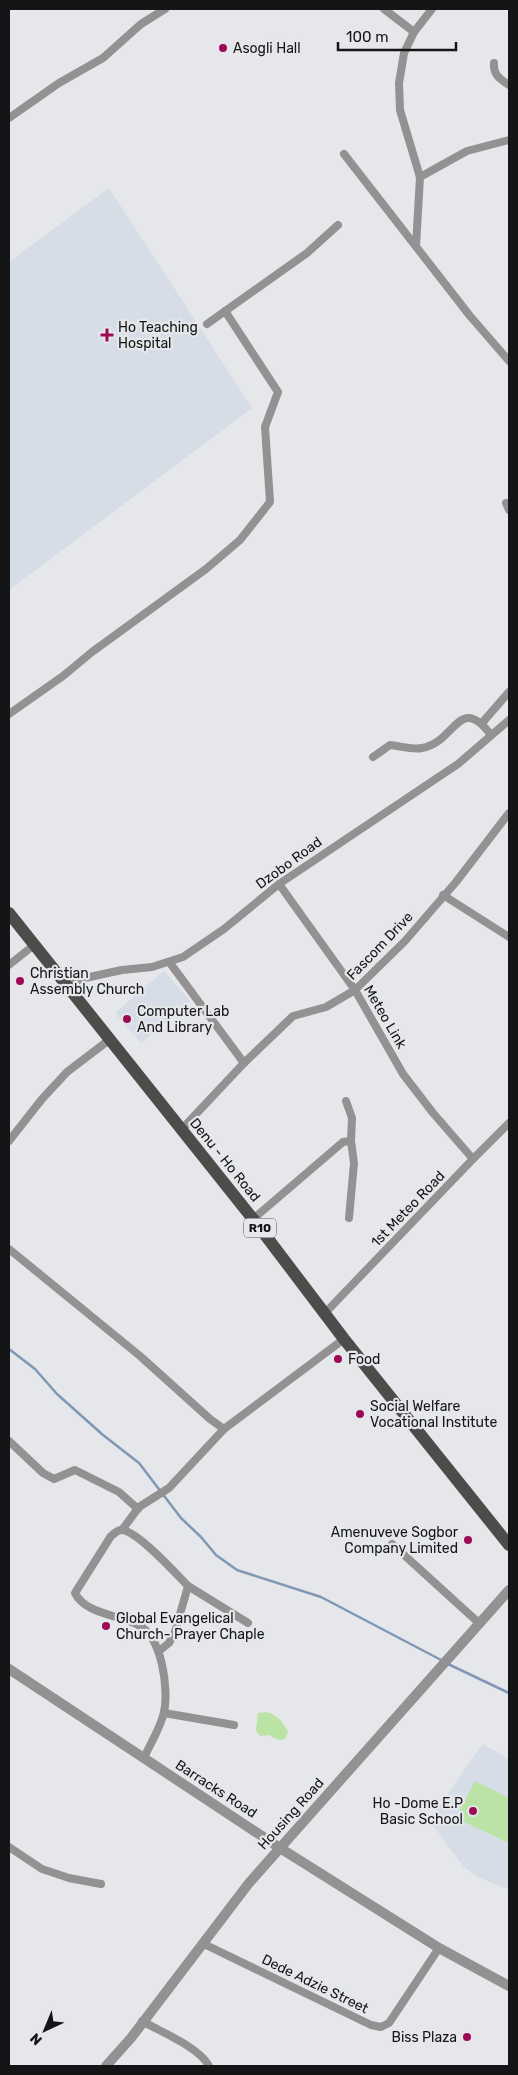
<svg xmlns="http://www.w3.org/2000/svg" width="518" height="2075" viewBox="0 0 518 2075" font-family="Rubik,sans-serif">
<rect width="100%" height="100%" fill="#e5e7ea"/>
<g fill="#d6dde6">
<path d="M109,188l143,220 -243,182v-328z"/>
<path d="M164,971l26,30 -49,42 -26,-30z"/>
<path d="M483,1744l26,15v131l-29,-12 -16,-11 -35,-47z"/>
</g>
<g fill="#bae3a5">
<path d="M266,1712c12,3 17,10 22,20l-3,7 -7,1 -9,-5 -9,1 -4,-6 2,-17z"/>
<path d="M475,1781l34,17v45l-53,-25z"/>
</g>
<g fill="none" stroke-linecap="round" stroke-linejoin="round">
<g stroke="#8197b6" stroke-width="2.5">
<path d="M9,1349l26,20 22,25 46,41 36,28 42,55 20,19 15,18 21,15 84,27 122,64"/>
<path d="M448,1664l61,29"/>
</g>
<g stroke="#939191" stroke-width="8">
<path d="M384,9l30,23"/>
<path d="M494,63c-1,12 6,16 15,22"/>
<path d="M9,118l50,-35 44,-25 38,-34 24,-15"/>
<path d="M344,154l126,162 39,45"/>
<path d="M420,177l47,-26 42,-11"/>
<path d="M416,246l4,-69 -20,-67 -1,-27 5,-30 10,-21 18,-23"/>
<path d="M207,324l100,-71 31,-28"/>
<path d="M506,503l3,7"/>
<path d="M9,714l54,-38 29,-24 114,-83 34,-29 30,-38 -5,-75 13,-35 -53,-81"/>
<path d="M482,723l27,-31"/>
<path d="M373,757l17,-12c10,1 23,5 32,3 33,-5 37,-56 69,-13"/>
<path d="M279,884l76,106 48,84 30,39 40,46"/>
<path d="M443,895l66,42"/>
<path d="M170,963l74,100"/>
<path d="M9,965l25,-20"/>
<path d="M66,984l19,-6 37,-8 30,-3 31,-10 41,-28 55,-45 179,-120 51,-44"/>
<path d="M346,1101l6,17 -1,23"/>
<path d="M181,1130l63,-67 49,-47 33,-9 29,-17 50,-49 51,-59 53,-69"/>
<path d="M9,1141l33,-42 25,-27 42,-32"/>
<path d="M253,1219l90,-77 8,-1 3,22 -5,55"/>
<path d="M9,1249l131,107 70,63 14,10 120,-90"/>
<path d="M325,1313l148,-154 36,-36"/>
<path d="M9,1441l34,32 11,6 21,-9 44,22 19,17"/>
<path d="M122,1530l17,-23 30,-19 55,-59"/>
<path d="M392,1544l88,80"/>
<path d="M188,1586l60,37"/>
<path d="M164,1713l70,12"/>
<path d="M144,1758c6,-14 17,-31 20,-46 5,-23 -2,-76 -26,-87 -19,-10 -53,-11 -63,-32l36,-57c3,-2 6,-6 10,-6 15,-1 56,45 67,56l-13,46 -6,11 -10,8"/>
<path d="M9,1847l33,22 27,9 32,6"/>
<path d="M204,1944l167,81 10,2 8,-4 50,-75"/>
<path d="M142,2021c19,11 57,26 67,45"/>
</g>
<g stroke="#939191" stroke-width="10">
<path d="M9,1669l271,179 159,100 70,38"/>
<path d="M106,2066l25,-28 118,-155 260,-293"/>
</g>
<path stroke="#4e4c4b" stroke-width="12" d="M9,913l244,306 91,120 165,206"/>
</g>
<g fill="#9d0955" stroke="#e5e7ea" stroke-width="2">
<circle cx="223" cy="48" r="5"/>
<path d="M104.5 327.5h5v5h5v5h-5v5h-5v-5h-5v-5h5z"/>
<circle cx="20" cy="981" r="5"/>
<circle cx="127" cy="1019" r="5"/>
<circle cx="338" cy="1359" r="5"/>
<circle cx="360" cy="1414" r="5"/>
<circle cx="468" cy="1540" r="5"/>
<circle cx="106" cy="1626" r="5"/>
<circle cx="473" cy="1811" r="5"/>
<circle cx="467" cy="2037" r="5"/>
</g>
<g text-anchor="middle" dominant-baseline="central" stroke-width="4.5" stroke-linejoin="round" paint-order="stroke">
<rect fill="#e5e7ea" stroke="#535456" stroke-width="1" x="244" y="1218.5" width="32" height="19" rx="4"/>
<g font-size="12" font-weight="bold" fill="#141516">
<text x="260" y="1228">R10</text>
</g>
<g font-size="14" fill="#141516" stroke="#e5e7ea" text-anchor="start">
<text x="233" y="48">Asogli Hall</text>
<text x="118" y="327">Ho Teaching<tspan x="118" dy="16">Hospital</tspan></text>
<text x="30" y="973">Christian<tspan x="30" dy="16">Assembly Church</tspan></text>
<text x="137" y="1011">Computer Lab<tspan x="137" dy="16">And Library</tspan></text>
<text x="348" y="1359">Food</text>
<text x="370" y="1406">Social Welfare<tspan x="370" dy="16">Vocational Institute</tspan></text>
<text x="458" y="1532" text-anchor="end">Amenuveve Sogbor<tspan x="458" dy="16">Company Limited</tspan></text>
<text x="116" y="1618">Global Evangelical<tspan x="116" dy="16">Church- Prayer Chaple</tspan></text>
<text x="463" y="1803" text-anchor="end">Ho -Dome E.P<tspan x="463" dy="16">Basic School</tspan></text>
<text x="457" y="2037" text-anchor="end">Biss Plaza</text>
</g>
<g font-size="14" fill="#141516" stroke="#e5e7ea">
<text transform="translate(289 863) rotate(-36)">Dzobo Road</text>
<text transform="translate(380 946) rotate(-46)">Fascom Drive</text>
<text transform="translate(385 1017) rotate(60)">Meteo Link</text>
<text transform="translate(225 1160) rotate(51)">Denu - Ho Road</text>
<text transform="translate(408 1209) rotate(-46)">1st Meteo Road</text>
<text transform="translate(216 1789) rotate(33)">Barracks Road</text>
<text transform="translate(291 1814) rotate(-48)">Housing Road</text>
<text transform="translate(315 1984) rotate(26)">Dede Adzie Street</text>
</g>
</g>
<rect width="518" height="2075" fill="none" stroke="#141516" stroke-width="20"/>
<g transform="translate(45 2030) rotate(224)" stroke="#e5e7ea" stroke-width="4" paint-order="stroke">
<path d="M0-4L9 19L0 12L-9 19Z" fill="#141516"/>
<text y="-8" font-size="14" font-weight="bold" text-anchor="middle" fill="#141516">N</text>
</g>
<path d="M338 42v8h118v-8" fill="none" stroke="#141516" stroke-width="2.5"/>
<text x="346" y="42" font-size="15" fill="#141516" stroke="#e5e7ea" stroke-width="4" paint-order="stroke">100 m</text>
</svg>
